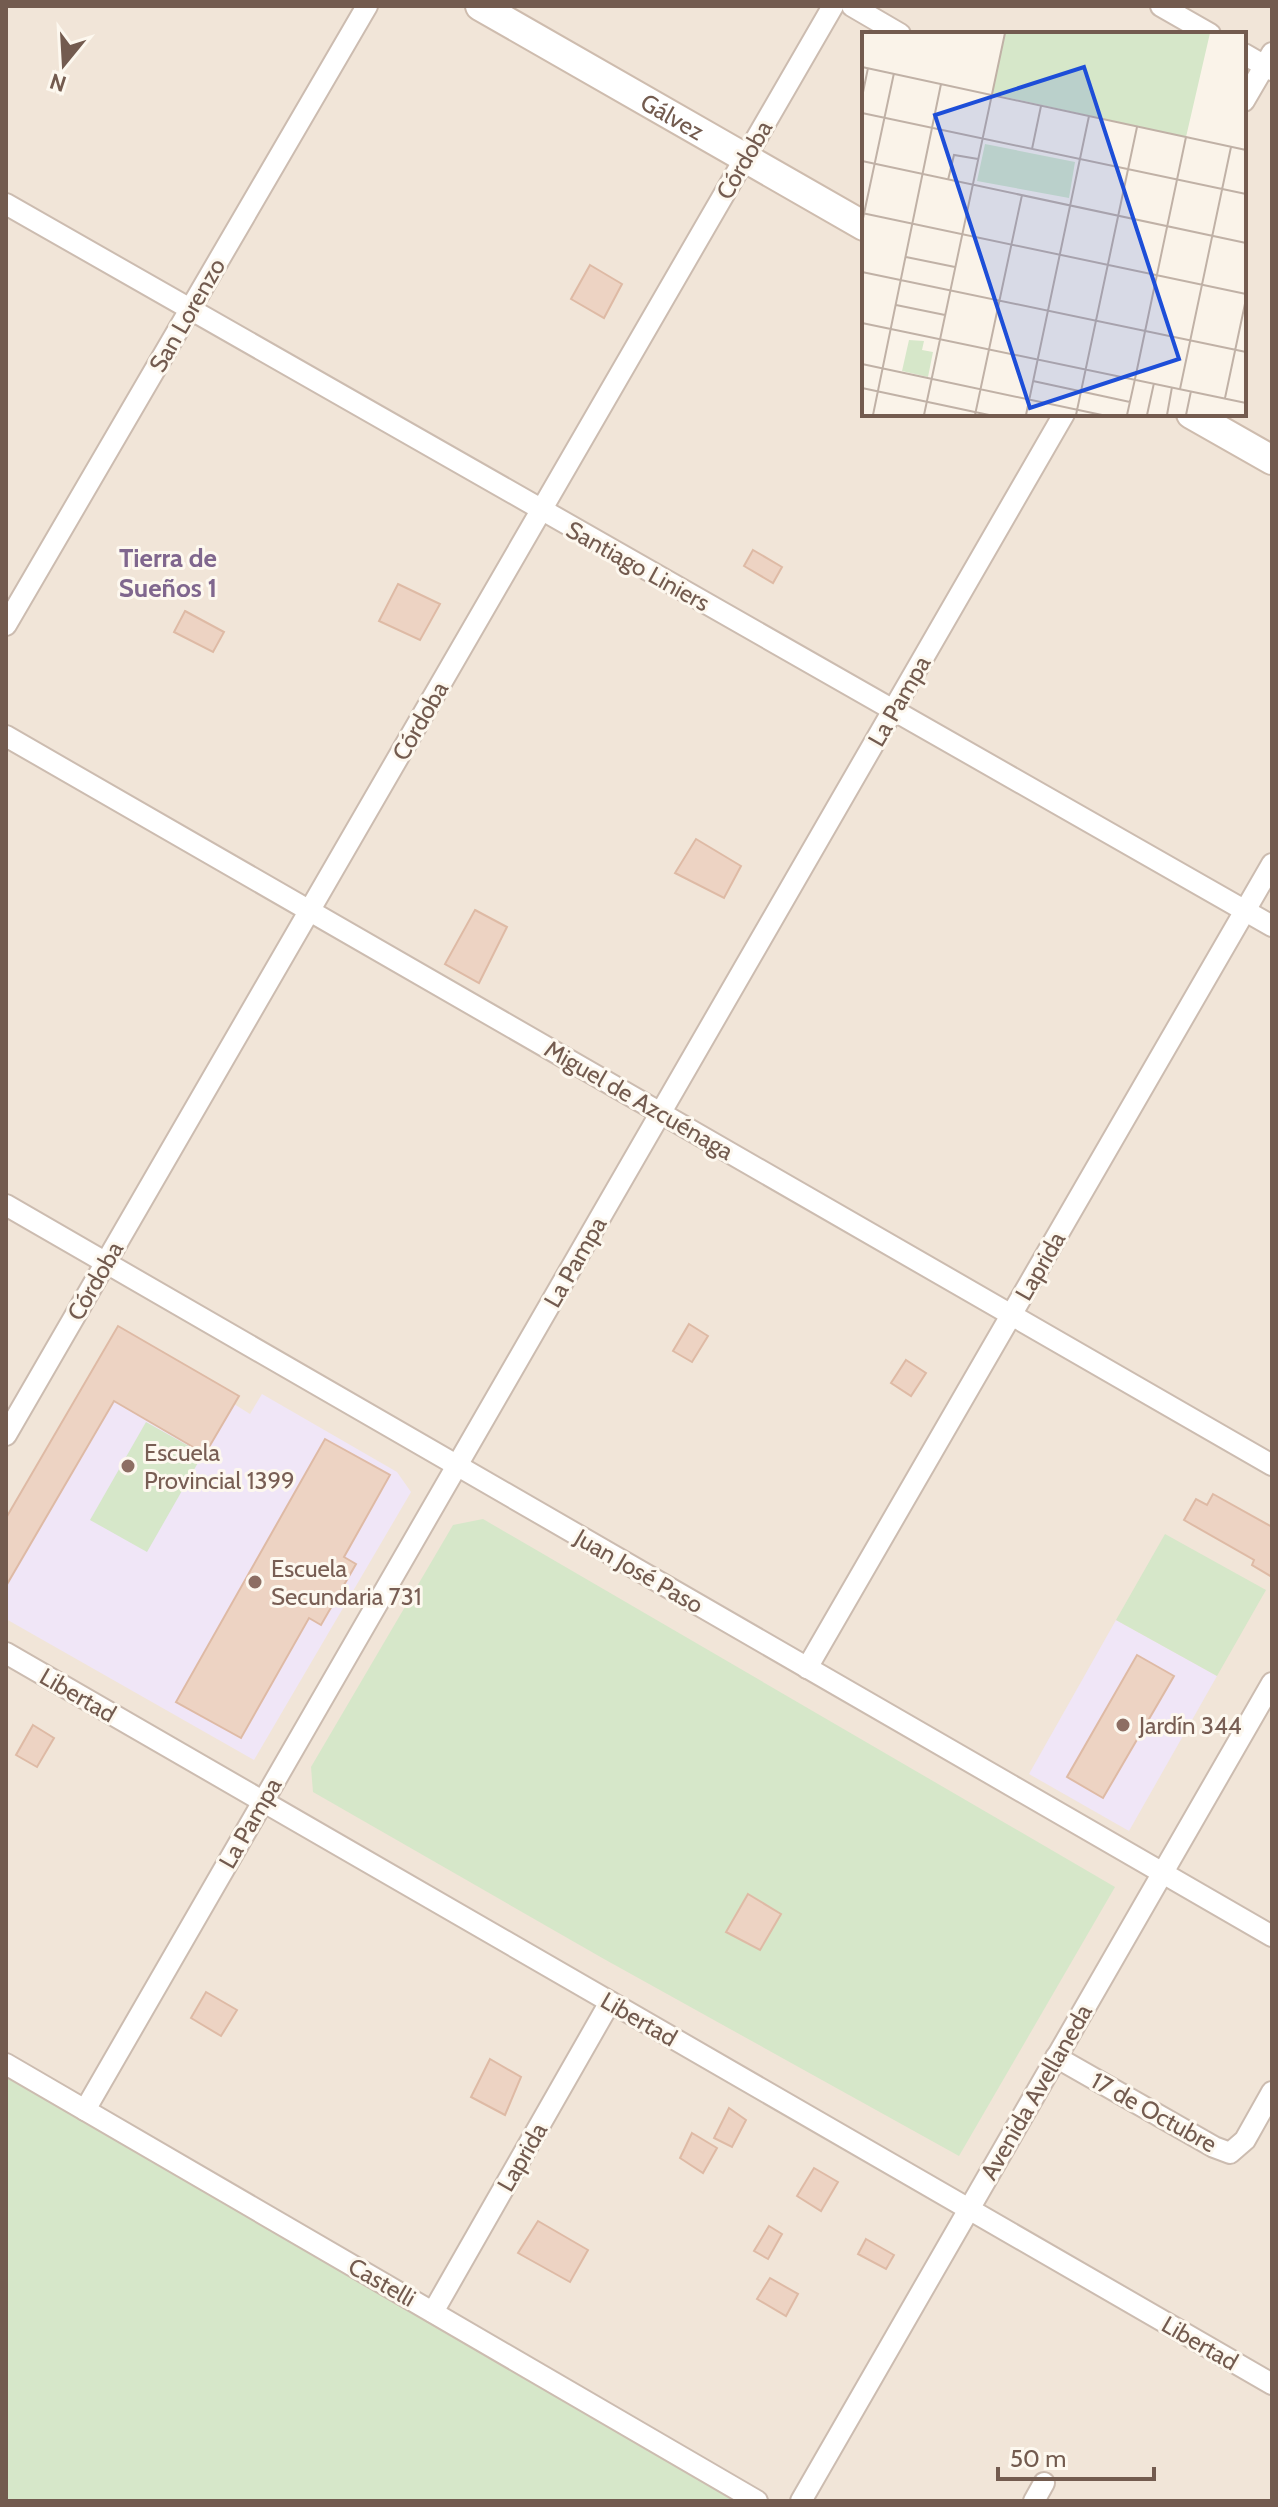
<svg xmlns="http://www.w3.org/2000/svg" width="1278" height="2507" viewBox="0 0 1278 2507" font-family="Cabin,sans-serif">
<rect width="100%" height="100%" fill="#faf3e9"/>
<path fill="#f1e5d8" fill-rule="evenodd" d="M6,6h1266v2495h-515l-751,-437zM864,34h380v380h-380z"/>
<g fill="#f0e6f7">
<path d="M118,1326l121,70 -5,8 16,10 12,-20 135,78 14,20 -157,268 -248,-141v-101z"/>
<path d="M1116,1620l101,56 -88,155 -100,-57z"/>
</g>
<g fill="#d6e7c9">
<path d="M146,1422l57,32 -56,98 -57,-32z"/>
<path d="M483,1519l632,368 -156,269 -355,-197 -291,-167 -2,-25 142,-242z"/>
<path d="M1165,1534l101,56 -49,86 -101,-56z"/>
<path d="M6,2064l751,437h-751z"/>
</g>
<g fill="#edd3c3" stroke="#debaa5" stroke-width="2">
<path d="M590,265l32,19 -18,34 -33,-19z"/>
<path d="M753,550l29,17 -9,16 -29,-17z"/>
<path d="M398,584l42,20 -20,36 -41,-19z"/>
<path d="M185,611l39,21 -11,20 -39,-20z"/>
<path d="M696,839l45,27 -17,32 -49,-25z"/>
<path d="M475,910l32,17 -28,56 -34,-19z"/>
<path d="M689,1324l19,12 -16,26 -19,-11z"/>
<path d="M118,1326l121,70 -34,58 -91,-53 -108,185v-68z"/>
<path d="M906,1360l20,13 -15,23 -20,-13z"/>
<path d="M325,1439l65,36 -46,82 12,7 -35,61 -12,-7 -68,120 -65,-36z"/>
<path d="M1213,1494l59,33v50l-20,-12 2,-5 -70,-40 12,-21 11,6z"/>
<path d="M1137,1655l37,21 -71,122 -36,-21z"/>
<path d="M33,1725l21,13 -17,29 -21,-12z"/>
<path d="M748,1894l33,20 -21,36 -34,-18z"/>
<path d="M206,1992l31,18 -16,26 -30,-18z"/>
<path d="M490,2059l31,18 -16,38 -34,-18z"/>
<path d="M729,2108l17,12 -14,27 -18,-9z"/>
<path d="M692,2133l25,15 -14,25 -23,-15z"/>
<path d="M814,2168l24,14 -17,29 -24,-15z"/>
<path d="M538,2221l50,29 -18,32 -52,-29z"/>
<path d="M769,2226l13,8 -14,25 -14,-8z"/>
<path d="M866,2239l28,16 -8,14 -28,-15z"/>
<path d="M770,2278l28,16 -12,22 -29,-17z"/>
</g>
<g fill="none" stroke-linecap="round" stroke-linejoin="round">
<defs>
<g id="minor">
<path d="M852,6l48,28"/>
<path d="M1161,6l49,28"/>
<path d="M1244,54l28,16"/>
<path d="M1244,101l28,-48"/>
<path d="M6,204l1266,722"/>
<path d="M6,625l361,-619"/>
<path d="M6,736l1266,729"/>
<path d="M6,1205l1266,731"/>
<path d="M6,1435l827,-1429"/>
<path d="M6,1653l1266,731"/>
<path d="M807,1668l465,-804"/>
<path d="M1056,2057l158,90 16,6 15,-13 27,-48"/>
<path d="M6,2064l751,437"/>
<path d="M85,2110l979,-1696"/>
<path d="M433,2312l177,-310"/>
<path d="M801,2501l471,-818"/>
<path d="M1034,2501l10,-18"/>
</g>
<g id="secondary">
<path id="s1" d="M480,6l384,220"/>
<path d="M1191,414l81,46"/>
</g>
</defs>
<use href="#minor" stroke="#ccbcb0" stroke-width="24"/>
<use href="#secondary" stroke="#cebcae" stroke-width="32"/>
<use href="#minor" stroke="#fff" stroke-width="20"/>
<use href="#secondary" stroke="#fff" stroke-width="28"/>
</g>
<g fill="#8d6e63" stroke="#fdf8ef" stroke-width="3">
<circle cx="128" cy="1466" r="8"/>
<circle cx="255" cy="1582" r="8"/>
<circle cx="1123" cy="1725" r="8"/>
</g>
<g text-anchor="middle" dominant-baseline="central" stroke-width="6" stroke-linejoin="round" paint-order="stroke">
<g font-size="24" fill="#735b4f" stroke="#fdf8ef">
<text stroke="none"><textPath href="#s1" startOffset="222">Gálvez</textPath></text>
<text transform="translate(744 160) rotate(-60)">Córdoba</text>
<text transform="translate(187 315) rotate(-60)">San Lorenzo</text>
<text transform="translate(638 566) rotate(29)">Santiago Liniers</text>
<text transform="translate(899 701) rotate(-60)">La Pampa</text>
<text transform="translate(420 721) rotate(-60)">Córdoba</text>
<text transform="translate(639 1100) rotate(30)">Miguel de Azcuénaga</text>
<text transform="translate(575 1262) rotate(-60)">La Pampa</text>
<text transform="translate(1040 1266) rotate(-60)">Laprida</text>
<text transform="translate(95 1281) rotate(-60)">Córdoba</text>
<text transform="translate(639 1571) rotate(30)">Juan José Paso</text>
<text transform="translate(78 1695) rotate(30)">Libertad</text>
<text transform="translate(250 1823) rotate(-60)">La Pampa</text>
<text transform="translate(639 2019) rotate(30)">Libertad</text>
<text transform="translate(1036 2092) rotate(-60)">Avenida Avellaneda</text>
<text transform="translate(1154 2112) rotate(29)">17 de Octubre</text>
<text transform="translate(522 2157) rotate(-60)">Laprida</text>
<text transform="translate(382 2282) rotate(30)">Castelli</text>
<text transform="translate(1200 2343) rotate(30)">Libertad</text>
</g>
<g font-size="24" fill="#785e54" stroke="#fdf8ef" text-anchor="start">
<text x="144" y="1452">Escuela<tspan x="144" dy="28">Provincial 1399</tspan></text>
<text x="271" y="1568">Escuela<tspan x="271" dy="28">Secundaria 731</tspan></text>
<text x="1139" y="1725">Jardín 344</text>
</g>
<g font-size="26" font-weight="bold" fill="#80678e" stroke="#fdf8ef">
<text x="168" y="558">Tierra de<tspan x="168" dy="30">Sueños 1</tspan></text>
</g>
</g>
<g transform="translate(862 32)">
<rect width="384" height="384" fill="#faf3e9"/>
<path d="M143,1h205l-24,104 -194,-43zM123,112l90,18 -6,36 -92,-17zM47,308l15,1 -2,9 11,2 -5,25 -26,-6z" fill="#d6e7c9"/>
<path fill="none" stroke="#c0b1a6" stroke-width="2" d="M0,35l384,83M0,65l6,-29M0,81l384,81M170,117l9,-43M0,129l384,82M86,148l6,-25 24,4M0,181l384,81M0,191l32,-150M44,225l49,10M0,240l384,80M34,273l49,10M0,291l384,80M0,332l240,51M273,347l51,-242M171,349l97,21M0,356l127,27M318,357l51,-242M363,366l21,-99M11,383l68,-331M62,383l81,-382M113,383l47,-220M164,383l63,-299M214,383l61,-288M265,383l8,-36M285,383l7,-32M305,383l5,-28M324,383l5,-24"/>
<path fill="#1d4ed8" fill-opacity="0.15" stroke="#1d4ed8" stroke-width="4" d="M222,35l95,292 -149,49 -95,-293z"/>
<rect width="384" height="384" fill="none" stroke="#735b4f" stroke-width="4"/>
</g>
<rect width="1278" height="2507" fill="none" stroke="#735b4f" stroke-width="16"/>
<g transform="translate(64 64) rotate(198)" stroke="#fdf8ef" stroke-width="6" paint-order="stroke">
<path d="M0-6L14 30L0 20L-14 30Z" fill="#735b4f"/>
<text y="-12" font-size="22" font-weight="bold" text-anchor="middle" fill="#735b4f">N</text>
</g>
<path d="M998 2467v12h156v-12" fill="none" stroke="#735b4f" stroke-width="4"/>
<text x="1010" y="2467" font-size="24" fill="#735b4f" stroke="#fdf8ef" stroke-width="6" paint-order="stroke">50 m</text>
</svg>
